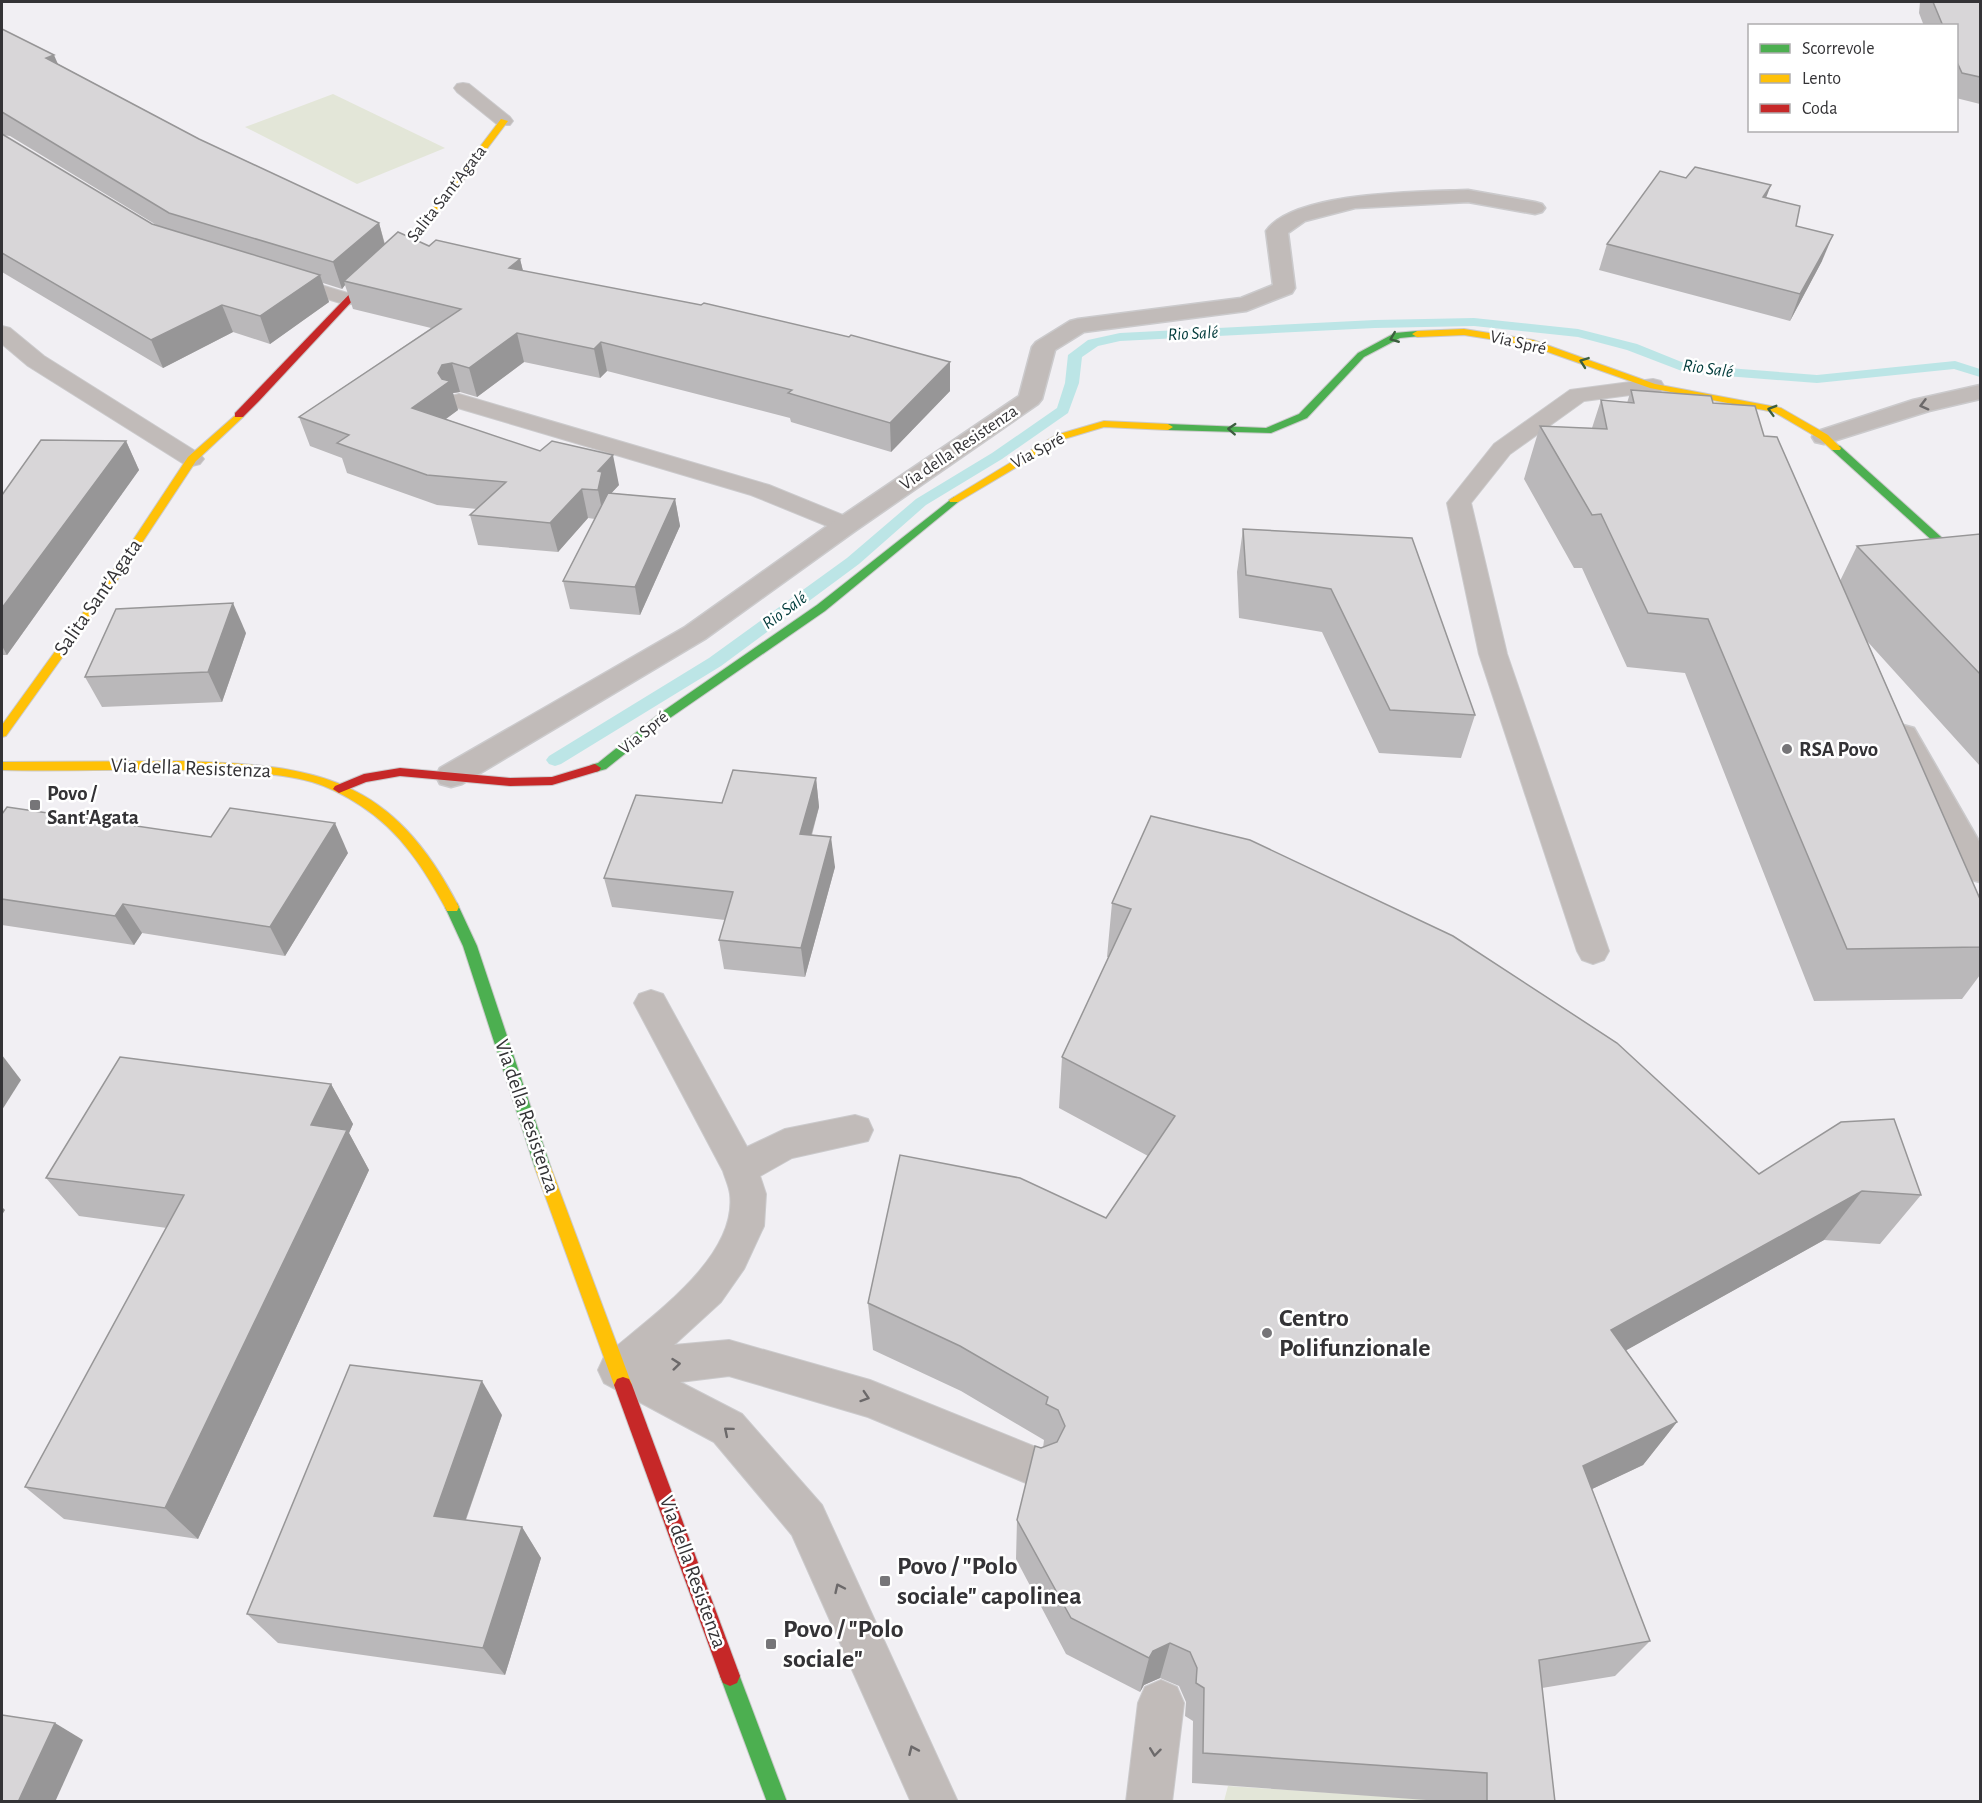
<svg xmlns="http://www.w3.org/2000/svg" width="1982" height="1803" viewBox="0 0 1982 1803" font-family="'Alegreya Sans',sans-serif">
<rect width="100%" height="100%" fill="#f1eff3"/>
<g fill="#e3e6d8">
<path d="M333,94l112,54 -88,36 -112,-57z"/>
<path d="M1228,1786l226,15h-230z"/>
</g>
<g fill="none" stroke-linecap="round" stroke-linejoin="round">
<path fill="#bce5e6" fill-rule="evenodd" d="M1474,318l104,11 59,15 52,21 128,10 138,-14 25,8v8l-26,-8 -137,14 -130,-10 -60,-23 -49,-13 -104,-11 -99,2 -255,13 -22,5 -16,11 -3,26 -11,30 -66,46 -76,46 -67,59 -138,102 -160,98 -6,2 -6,-2 -3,-4 3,-4 160,-98 138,-100 69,-59 76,-46 65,-45 8,-25 3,-28 20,-15 32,-7 255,-13z"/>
<defs>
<g id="lane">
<path d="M463,83l6,1 41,33 3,4 -3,4h-12l-41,-33 -3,-4 3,-4z"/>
<path d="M285,274l69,21 4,4 -4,4 -7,2 -69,-21 -3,-4 3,-4z"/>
<path d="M2,326l8,2 34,28 156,98 4,5 -4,5 -8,2 -8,-2 -156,-98 -26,-22z"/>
<path d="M1653,379l8,2 3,5 -3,5 -77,10 -74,53 -39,49 36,151 102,297 -5,9 -11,4 -11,-4 -5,-9 -98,-297 -32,-151 47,-59 76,-54z"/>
<path d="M459,394l310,91 86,35 4,5 -4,5 -9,3 -9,-3 -86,-35 -300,-89 -3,-5 3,-5z"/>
<path d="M651,990l12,4 84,153 38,-18 70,-14 13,4 5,11 -5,11 -76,17 -32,18 6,18 -2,32 -20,43 -23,33 -47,43 55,-5 141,40 183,74 6,14 -6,14 -15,6 -170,-71 -139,-41 -49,6 62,32 80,91 136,297h-47l-119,-267 -78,-93 -110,-59 -6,-13 6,-13c43,-38 134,-98 126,-163 -1,-8 -5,-16 -7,-23l-89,-168 5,-9z"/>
<path d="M1161,1680l16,7 7,16 -12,99h-46l12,-99 7,-16z"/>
</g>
<g id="street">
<path d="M1468,190l67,12 7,2 3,4 -3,4 -7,2 -67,-12 -113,6 -50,13 -17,12 7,55 -3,5 -46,18 -162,21 -29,18 -13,49 -4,5 -183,127 -150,108 -243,145 -11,3 -11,-3 -4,-8 4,-8 245,-141 152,-108 182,-123 13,-49 4,-5 34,-21 8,-2 163,-21 32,-13 -7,-54c28,-40 156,-39 202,-41z"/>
<path d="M1980,385v14l-51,12 -105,33 -9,-2 -3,-5 3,-5 98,-32z"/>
<path d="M1903,725l11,3 66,115v39l-11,-3 -81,-144 4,-7z"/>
</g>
<g id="fast">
<path d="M1417,331l5,3 -2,2 -20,2 -36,19 -57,61 -36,15 -103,-3 -5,-3 5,-3 98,4 33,-14 59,-61 37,-20z"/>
<path d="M1836,445l4,1 140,126v9l-4,-1 -144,-130v-4z"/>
<path d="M954,497l5,3 -1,2 -133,109 -158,109 -61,49 -11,3 -4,-1 -2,-3 2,-3 7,-2 61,-49 158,-109z"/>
<path d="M452,902l5,1 20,43 74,222 -3,5 -5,2 -5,-2 -3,-5 -72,-222 -18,-39 2,-4z"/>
<path d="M730,1666l7,3 50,133h-20l-47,-126 3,-7z"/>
</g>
<g id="slow">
<path d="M501,119l7,2 -89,118 -51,46h-6v-4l51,-46z"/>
<path d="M1464,329l69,11 122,44 126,24 47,27 13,13 -1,2h-8l-12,-11 -46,-27 -124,-24 -122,-43 -64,-10 -47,2 -5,-3 5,-3z"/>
<path d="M239,412l5,3 -1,2 -47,44 -80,121 -110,154 -4,1v-12l106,-147 80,-121z"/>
<path d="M1104,421l64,3 5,3 -5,3 -64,-3 -40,12 -106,63h-8l-1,-2 107,-65z"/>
<path d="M181,761c135,4 211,15 278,146l-2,4h-10c-22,-41 -46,-79 -86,-105 -15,-10 -32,-19 -49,-24 -28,-8 -58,-9 -86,-10 -75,-5 -150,0 -224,-2v-8z"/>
<path d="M543,1161l5,2 3,5 81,217 -3,6 -6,2 -6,-2 -3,-6 -79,-217 3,-5z"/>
</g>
<g id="jam">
<path d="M362,281l7,2 -110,118 -16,16h-8v-4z"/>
<path d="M595,764l6,4 -2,3 -47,14 -42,1 -110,-10 -34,6 -27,11 -6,-4 2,-3 29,-12 36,-6 110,10 42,-1z"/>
<path d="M623,1377l6,2 3,6 108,291 -3,7 -7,3 -7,-3 -3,-7 -106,-291 3,-6z"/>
</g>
</defs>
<use href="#lane" stroke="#cbcacc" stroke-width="2"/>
<use href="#street" stroke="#cbcacc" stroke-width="3"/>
<use href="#fast" stroke="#cbcacc" stroke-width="2"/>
<use href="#slow" stroke="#cbcacc" stroke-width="2"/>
<use href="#jam" stroke="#cbcacc" stroke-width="2"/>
<use href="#lane" fill="#c1bbb9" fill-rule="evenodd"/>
<use href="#street" fill="#c1bbb9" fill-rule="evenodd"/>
<use href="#fast" fill="#4caf50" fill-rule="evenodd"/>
<use href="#slow" fill="#ffc107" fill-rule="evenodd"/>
<use href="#jam" fill="#c62828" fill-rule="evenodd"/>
</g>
<g fill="#bab8ba" fill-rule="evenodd">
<path d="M1920,2h60v102l-24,-6v-72h-32l-5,-13z"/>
<path d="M2,29l56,35 141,75 180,84 6,21 44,2 91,13 3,12 427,120 -59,61 -100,-30 -1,-4 -183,-47 -7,7 -76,-16 -47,35 -17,-5 -7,1 5,17 -12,9 173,66 -8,8 64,6 5,27 -40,89 -70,-6 -7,-28 32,-62 -7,-1 -30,34 -80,-7 -8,-30 7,-6 -40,-4 -90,-32 -5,-15 -32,-12 -11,-29 132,-89 -78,-19 -8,-24 -3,4 -19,-6 6,19 -59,42 -37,-12 -70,36 -161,-96zM3,135l7,1 148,90 -6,-2z"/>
<path d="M1766,197l30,29 26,35 -32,60 -191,-51 8,-26z"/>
<path d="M1631,390l82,13 51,33 76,145 17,-35 123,-12v232l-113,-125 113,258v76l-18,24 -148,2 -129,-328 -58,-6 -45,-99h-8l-50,-89 16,-53 52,2 9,-28 26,3z"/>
<path d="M126,441l13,29 -132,185h-5v-160z"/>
<path d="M1243,529l169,9 63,177 -14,43 -82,-5 -57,-121 -83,-14 -2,-46z"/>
<path d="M246,633l-24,69 -120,5 -17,-30z"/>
<path d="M816,778l3,29 -7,28 23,32 -30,110 -81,-8 -5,-29 6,-20 -113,-13 -8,-29 118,-75z"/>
<path d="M2,814l209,23 137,16 -63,103 -143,-23 -8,12 -132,-20z"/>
<path d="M1151,816l608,358 162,21 -41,49 -56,-4 -198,110 51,72 -34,43 -51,24 58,152 -35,35 -73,12 13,114h-101l-262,-19 1,-62 -8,-5 1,-14 -7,-16 -19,-8 -16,7 -4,7 -74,-38 -50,-95 1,-39 24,-72h2l1,-8 -83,-49 -88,-41 -5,-47 238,-85 42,-62 -89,-48 3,-51 47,-100h-2l5,-54z"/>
<path d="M331,1084l22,40 -4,9 20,37 -171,369 -134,-20 -39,-32 142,-259 -88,-12 -33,-38z"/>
<path d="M502,1415l-36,105 56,7 19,31 -36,117 -227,-32 -31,-29z"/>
</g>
<g fill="#979697">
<path d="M54,55l11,25 -19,-22z"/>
<path d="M1771,185l-10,26 2,-14z"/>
<path d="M379,223l7,27 -42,31 1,4 -3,4 -9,-27z"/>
<path d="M1833,235l-11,26 -32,60 10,-27z"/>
<path d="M520,259l7,28 -18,-19z"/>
<path d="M320,275l9,27 -59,42 -10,-28z"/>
<path d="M222,305l11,27 -70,36 -12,-28z"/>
<path d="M517,333l7,29 -47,35 -8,-29z"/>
<path d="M601,342l6,29 -7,7 -6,-29z"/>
<path d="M950,362v29l-59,61 -1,-29z"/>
<path d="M452,363l8,29 -7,1 5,17 -37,27 -9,-29 26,-35 4,-8z"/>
<path d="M126,441l13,29 -132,185 -5,-9v-38z"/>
<path d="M613,455l6,30 -12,13 -3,22 -6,-30v-19z"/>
<path d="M582,489l6,29 -30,34 -8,-29z"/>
<path d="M675,499l5,27 -40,89 -5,-28z"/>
<path d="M233,603l13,30 -24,69 -14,-30z"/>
<path d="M816,778l3,29 -16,57 -3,-30z"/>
<path d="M335,823l13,30 -63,103 -15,-29z"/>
<path d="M831,837l4,30 -30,110 -4,-29z"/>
<path d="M123,904l19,29 -8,12 -19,-29z"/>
<path d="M2,1055l19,25 -19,30z"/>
<path d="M331,1084l22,40 -4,9 20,37 -171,369 -33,-31 146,-383z"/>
<path d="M1862,1191l-38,49 -242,135 29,-45z"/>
<path d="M2,1207l3,3 -3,5z"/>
<path d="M482,1381l20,34 -46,132 -22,-31z"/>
<path d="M1677,1422l-34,43 -89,42 29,-41z"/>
<path d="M522,1527l19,31 -36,117 -22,-27z"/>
<path d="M1170,1643l-10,35 -16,7 -4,7 9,-34 4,-7z"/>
<path d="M55,1723l28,17 -28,62h-37z"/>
</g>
<g fill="#d8d6d8" stroke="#979697" stroke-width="1.5">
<path d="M1933,2h47v75l-18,-4 -6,-13v-34h-13z"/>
<path d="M2,29l52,26 -8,3 153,81 180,84 -46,39 -164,-49 -167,-101z"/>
<path d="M2,134l150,90 168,51 -60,41 -38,-11 -71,35 -149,-87z"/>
<path d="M1695,167l76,18 -8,12 37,9 -4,20 37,9 -33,59 -193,-50 53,-73 26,7z"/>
<path d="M398,232l31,14 7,-6 84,19 -11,9 192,37 3,-2 145,34 2,-2 99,27 -60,61 -102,-30 4,-3 -191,-48 -7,7 -77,-16 -48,35 -17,-5 -10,2 -4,8 4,6 8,2 -38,27 128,43 12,-10 61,14 -15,16 4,1 -4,18 -16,-1 -32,34 -80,-8 36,-33 -79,-7 -90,-32 12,-8 -50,-18 162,-108 -117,-28z"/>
<path d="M1631,390l80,6 2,7 42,3 9,30 13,1 203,462v48l-133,2 -139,-330 -60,-6 -47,-99 -9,1 -52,-89 67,3 -6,-29 33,3z"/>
<path d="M41,440l85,1 -124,167v-113z"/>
<path d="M608,493l67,6 -40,88 -72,-6z"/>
<path d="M1243,529l169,9 63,177 -85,-5 -59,-121 -85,-14z"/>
<path d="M1980,534v140l-123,-128z"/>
<path d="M233,603l-25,69 -123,5 31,-68z"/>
<path d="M733,770l83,8 -16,56 31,3 -30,111 -82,-8 14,-48 -129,-14 32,-83 86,8z"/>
<path d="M7,807l204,30 19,-29 105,15 -65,104 -147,-23 -8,12 -113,-17v-85z"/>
<path d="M1151,816l99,24 203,96 164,107 142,131 82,-52 53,-3 27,76 -59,-4 -251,139 66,92 -94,44 67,175 -111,19 16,142h-68v-29l-284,-20 1,-65 -8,-5 1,-15 -7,-16 -20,-9 -17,8 -4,7 -78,-40 -54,-98 18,-74 6,2 16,-6 8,-16 -7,-16 -12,-6 2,-7 -88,-51 -92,-43 32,-148 120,23 86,40 69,-102 -113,-59 69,-148 -19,-6z"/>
<path d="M120,1057l211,27 -20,41 36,5 -182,378 -140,-21 159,-292 -138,-17z"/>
<path d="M350,1365l132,16 -48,135 88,11 -39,121 -236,-34z"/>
<path d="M2,1715l53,8 -37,79h-16z"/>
</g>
<defs><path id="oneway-chevron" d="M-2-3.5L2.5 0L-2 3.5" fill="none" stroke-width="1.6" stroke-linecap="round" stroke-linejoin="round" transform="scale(1.5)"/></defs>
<g stroke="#3c5e3f">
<use href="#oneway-chevron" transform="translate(1394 338) rotate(158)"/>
<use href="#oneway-chevron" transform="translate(1584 362) rotate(-160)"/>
<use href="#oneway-chevron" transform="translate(1772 410) rotate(-164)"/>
<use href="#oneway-chevron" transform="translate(1232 429) rotate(-177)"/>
</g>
<g stroke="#6c696a">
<use href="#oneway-chevron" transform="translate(1924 405) rotate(165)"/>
<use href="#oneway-chevron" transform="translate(676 1364) rotate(-6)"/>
<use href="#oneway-chevron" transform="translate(865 1397) rotate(18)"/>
<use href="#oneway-chevron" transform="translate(728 1431) rotate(-140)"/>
<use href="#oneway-chevron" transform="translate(839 1588) rotate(-115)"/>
<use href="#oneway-chevron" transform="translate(913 1750) rotate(-114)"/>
<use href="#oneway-chevron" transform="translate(1155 1752) rotate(97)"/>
</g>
<g fill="#767578" stroke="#fff" stroke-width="2">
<circle cx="1787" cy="749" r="6"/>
<rect x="29" y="799" width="12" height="12" rx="3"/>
<circle cx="1267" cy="1333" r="6"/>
<rect x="879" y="1575" width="12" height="12" rx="3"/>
<rect x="765" y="1638" width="12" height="12" rx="3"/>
</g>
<g text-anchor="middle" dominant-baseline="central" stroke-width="5" stroke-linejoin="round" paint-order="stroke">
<g font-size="18" fill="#343336" stroke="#fff">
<text transform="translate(447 194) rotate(-52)">Salita Sant'Agata</text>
<text transform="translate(1518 343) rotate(13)">Via Spré</text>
<text transform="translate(959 448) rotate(-34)">Via della Resistenza</text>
<text transform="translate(1038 451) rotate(-28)">Via Spré</text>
<text transform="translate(644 733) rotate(-39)">Via Spré</text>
</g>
<g font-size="18" font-style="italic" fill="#003b3b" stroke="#fff">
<text transform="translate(1193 334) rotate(-3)">Rio Salé</text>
<text transform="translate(1708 369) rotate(8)">Rio Salé</text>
<text transform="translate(785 611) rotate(-36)">Rio Salé</text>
</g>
<g font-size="21" fill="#343336" stroke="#fff">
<text transform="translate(98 597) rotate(-55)">Salita Sant'Agata</text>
<text transform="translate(191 768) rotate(2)">Via della Resistenza</text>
<text transform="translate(527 1116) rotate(71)">Via della Resistenza</text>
<text transform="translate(693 1572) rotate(70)">Via della Resistenza</text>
</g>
<g font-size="21" font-weight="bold" fill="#343336" stroke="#fff" text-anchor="start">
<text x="1799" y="749">RSA Povo</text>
<text x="47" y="793">Povo /<tspan x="47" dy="24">Sant'Agata</tspan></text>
</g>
<g font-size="26" font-weight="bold" fill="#343336" stroke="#fff" text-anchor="start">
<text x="1279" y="1318">Centro<tspan x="1279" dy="30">Polifunzionale</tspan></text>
<text x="897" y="1566">Povo / "Polo<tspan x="897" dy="30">sociale" capolinea</tspan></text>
<text x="783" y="1629">Povo / "Polo<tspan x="783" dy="30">sociale"</tspan></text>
</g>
</g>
<rect width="1982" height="1803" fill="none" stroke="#343336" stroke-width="6"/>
<rect x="1748" y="24" width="210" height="108" fill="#ffffff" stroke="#aeadaf" stroke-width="1.5"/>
<rect x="1760" y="44" width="30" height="9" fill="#4caf50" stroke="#aeadaf" stroke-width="1.5"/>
<text x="1802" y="54" font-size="18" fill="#343336">Scorrevole</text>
<rect x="1760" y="74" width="30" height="9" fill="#ffc107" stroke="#aeadaf" stroke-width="1.5"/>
<text x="1802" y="84" font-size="18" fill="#343336">Lento</text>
<rect x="1760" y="104" width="30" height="9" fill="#c62828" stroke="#aeadaf" stroke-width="1.5"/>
<text x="1802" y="114" font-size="18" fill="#343336">Coda</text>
</svg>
